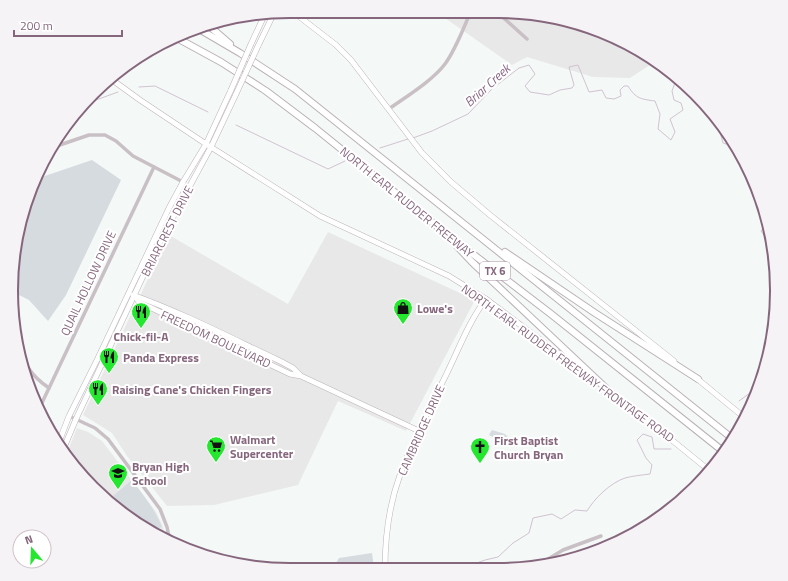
<svg xmlns="http://www.w3.org/2000/svg" width="788" height="581" viewBox="0 0 788 581" font-family="'Titillium Web',sans-serif">
<rect width="100%" height="100%" fill="#f4f8f7"/>
<g fill="#e8e8e9">
<path d="M435,11l81,1 54,8 83,38 3,3 -26,17 -37,-1 -66,-20 -15,8z"/>
<path d="M328,232l147,68 -69,131 -68,-30 -40,84 -84,20 -47,1 -40,-50 -15,-23 -29,-18 86,-180 119,69z"/>
<path d="M77,428l11,4 14,9 54,71 7,15 2,12 -14,-6 -45,-32 -37,-41 -3,-5z"/>
</g>
<g fill="#d5dbdf">
<path d="M92,160l29,20 -55,115 -18,26 -19,-21 -16,-8 3,-56 20,-57z"/>
<path d="M492,430l13,4 6,6 -3,5 -19,-10z"/>
<path d="M132,480c11,15 23,29 30,47l-10,3 1,4 -46,-33z"/>
<path d="M372,553l2,16h-37l-1,-6 3,-5z"/>
<path d="M328,565l1,4h-33z"/>
</g>
<g fill="none" stroke-linecap="round" stroke-linejoin="round">
<g stroke="#d1c3d0" stroke-width="1">
<path d="M139,87l16,-1 53,26"/>
<path d="M85,104l33,-12"/>
<path d="M721,123l-1,9 3,11 6,2 3,-5"/>
<path d="M236,125l92,44 17,-8"/>
<path d="M413,138l19,-7 36,-17 24,-25 27,-21 10,-3 6,9 -10,12 5,6 19,3 11,-5 12,-2 2,-3 -5,-18 9,-2 11,27 13,-2 4,8 8,1 7,-3 -1,-6 4,-4h4c8,13 13,13 27,15l5,13 -2,15 13,11 4,-8 -5,-13 13,-9 -2,-7 -7,-3 -2,-9 4,-11"/>
<path d="M380,148l28,-9"/>
<path d="M768,223l-7,8 7,10 2,11 4,4"/>
<path d="M763,375l-4,-3 7,-9"/>
<path d="M739,401l11,-8 8,-4"/>
<path d="M463,568l22,-8 13,-3 15,-14 16,-10 4,-15 19,-4 9,5 14,-9 12,1c7,-12 23,-28 38,-33 7,-2 17,-3 25,-4l2,-9 -6,-7 -9,-18 6,-6 9,3 2,12h17"/>
</g>
<defs>
<g id="secondary">
<path d="M292,11l44,34 15,15 71,93 29,29 39,33 184,146"/>
<path d="M251,44l14,-30"/>
<path d="M258,46l16,-33"/>
<path d="M111,79l29,21 66,44 114,72 129,60 37,23 108,81"/>
<path d="M133,295c50,18 98,43 147,66l13,7 7,7"/>
<path d="M135,296l4,6 151,72 11,2 118,55"/>
<path d="M695,377l50,41"/>
<path d="M608,391l49,37 53,43"/>
<path d="M59,442l10,-26 29,-58 71,-150 14,-26 23,-38 25,-54"/>
<path d="M63,450l13,-31 70,-149 21,-42 44,-81 25,-53"/>
<path d="M385,569c0,-32 4,-64 15,-94 12,-34 30,-67 46,-100 12,-24 23,-54 40,-76"/>
</g>
<g id="highway">
<path d="M208,25l22,19"/>
<path d="M199,29l41,24 55,36 438,350"/>
<path d="M177,38l44,24 45,29 49,37 129,104 107,82 173,138"/>
<path d="M456,245l16,17 139,131"/>
<path d="M505,252l90,61 103,66"/>
</g>
</defs>
<use href="#secondary" stroke="#bdb3ba" stroke-width="6"/>
<use href="#highway" stroke="#bab1b7" stroke-width="8"/>
<g stroke="#c9c0c6" stroke-width="3.5">
<path d="M497,12l30,27"/>
<path d="M389,109c18,-13 43,-28 56,-45 11,-15 18,-35 26,-53"/>
<path d="M54,147l35,-12h16l11,6 17,15 50,26"/>
<path d="M19,344c6,21 11,31 30,44"/>
<path d="M40,407l114,-240"/>
<path d="M69,416l26,12 13,11 52,70 7,18 3,14"/>
<path d="M535,567l28,-17 38,-14"/>
</g>
<use href="#secondary" stroke="#fff" stroke-width="5"/>
<use href="#highway" stroke="#fff" stroke-width="6"/>
<defs>
<g id="secondary-bridge">
<path d="M231,90l20,-46"/>
<path d="M236,94l22,-48"/>
</g>
</defs>
<use href="#secondary-bridge" stroke="#bdb3ba" stroke-width="6" stroke-linecap="butt"/>
<use href="#secondary-bridge" stroke="#fff" stroke-width="5"/>
</g>
<defs>
<symbol id="shop-pin" viewBox="-11 -11 22 30"><path d="M0 17L-7.5 6A9.5 9.5 0 1 1 7.5 6Z" fill="#25e730" stroke="#fff"/><path d="M-5-2.5h2.3a2.7 3.5 0 0 1 5.4 0H5L5.5 6h-11ZM-1.5-2.5h3a1.5 2.3 0 0 0-3 0Z" fill="#111"/></symbol>
<symbol id="restaurant-pin" viewBox="-11 -11 22 30"><path d="M0 17L-7.5 6A9.5 9.5 0 1 1 7.5 6Z" fill="#25e730" stroke="#fff"/><path d="M-5-6h1v4h1v-4h1v4h1v-4h1v5L-1.5 .5V6h-2V.5L-5-1ZM5-6V6H3V1.5H1.5Q1.5-4 5-6Z" fill="#111"/></symbol>
<symbol id="supermarket-pin" viewBox="-11 -11 22 30"><path d="M0 17L-7.5 6A9.5 9.5 0 1 1 7.5 6Z" fill="#25e730" stroke="#fff"/><path d="M-6-5.5h2.5l.6 2H6L4.5 2H-2.5L-4.4-4H-6ZM-1.5 3.2a1.3 1.3 0 1 0 .1 0ZM3 3.2a1.3 1.3 0 1 0 .1 0Z" fill="#111"/></symbol>
<symbol id="church-pin" viewBox="-11 -11 22 30"><path d="M0 17L-7.5 6A9.5 9.5 0 1 1 7.5 6Z" fill="#25e730" stroke="#fff"/><path d="M-1.2-6h2.4v3.5h3.3v2.4h-3.3V6h-2.4V-.1h-3.3v-2.4h3.3Z" fill="#111"/></symbol>
<symbol id="school-pin" viewBox="-11 -11 22 30"><path d="M0 17L-7.5 6A9.5 9.5 0 1 1 7.5 6Z" fill="#25e730" stroke="#fff"/><path d="M0-5L7-2L0 1L-7-2ZM-4 1L0 2.5L4 1V4Q0 6-4 4Z" fill="#111"/></symbol>
</defs>
<g fill-rule="evenodd">
<use href="#shop-pin" x="392" y="297" width="22" height="30"/>
<use href="#restaurant-pin" x="130" y="301" width="22" height="30"/>
<use href="#restaurant-pin" x="98" y="346" width="22" height="30"/>
<use href="#restaurant-pin" x="87" y="378" width="22" height="30"/>
<use href="#supermarket-pin" x="205" y="435" width="22" height="30"/>
<use href="#church-pin" x="469" y="436" width="22" height="30"/>
<use href="#school-pin" x="107" y="462" width="22" height="30"/>
</g>
<g text-anchor="middle" dominant-baseline="central" stroke-width="4" stroke-linejoin="round" paint-order="stroke">
<rect fill="#fff" stroke="#aa94a4" stroke-width="1" x="480" y="262" width="30" height="18" rx="3"/>
<g font-size="11" font-weight="bold" fill="#86667d">
<text x="495" y="271">TX 6</text>
</g>
<g font-size="12" fill="#86667d" stroke="#fff">
<text transform="translate(407 202) rotate(39)">NORTH EARL RUDDER FREEWAY</text>
<text transform="translate(167 231) rotate(-63)">BRIARCREST DRIVE</text>
<text transform="translate(88 283) rotate(-65)">QUAIL HOLLOW DRIVE</text>
<text transform="translate(216 339) rotate(25)">FREEDOM BOULEVARD</text>
<text transform="translate(568 363) rotate(36)">NORTH EARL RUDDER FREEWAY FRONTAGE ROAD</text>
<text transform="translate(421 430) rotate(-66)">CAMBRIDGE DRIVE</text>
</g>
<g font-size="12" font-weight="bold" fill="#86667d" stroke="#fff" text-anchor="start">
<text x="417" y="308">Lowe's</text>
<text x="141" y="336" text-anchor="middle">Chick-fil-A</text>
<text x="123" y="357">Panda Express</text>
<text x="112" y="389">Raising Cane's Chicken Fingers</text>
<text x="230" y="439">Walmart<tspan x="230" dy="14">Supercenter</tspan></text>
<text x="494" y="440">First Baptist<tspan x="494" dy="14">Church Bryan</tspan></text>
<text x="132" y="466">Bryan High<tspan x="132" dy="14">School</tspan></text>
</g>
<g font-size="13" font-style="italic" fill="#896785" stroke="#fff">
<text transform="translate(487 85) rotate(-42)">Briar Creek</text>
</g>
</g>
<path d="M0 0H788V581H0ZM290 18H498A272 272 0 0 1 770 290V291A272 272 0 0 1 498 563H290A272 272 0 0 1 18 291V290A272 272 0 0 1 290 18Z" fill="#f5f3f5" fill-rule="evenodd"/>
<path fill="none" stroke="#86667d" stroke-width="2" d="M290 18H498A272 272 0 0 1 770 290V291A272 272 0 0 1 498 563H290A272 272 0 0 1 18 291V290A272 272 0 0 1 290 18Z"/>
<g transform="translate(32 549) rotate(341)"><circle r="19" fill="#ffffff" stroke="#cfc2cb"/>
<path d="M0-3L7 15L0 10L-7 15Z" fill="#25e730"/>
<text y="-6" font-size="11" font-weight="bold" text-anchor="middle" fill="#86667d">N</text>
</g>
<path d="M14 30v6h108v-6" fill="none" stroke="#86667d" stroke-width="2"/>
<text x="20" y="30" font-size="12" fill="#86667d" stroke="#ffffff" stroke-width="3" paint-order="stroke">200 m</text>
</svg>
